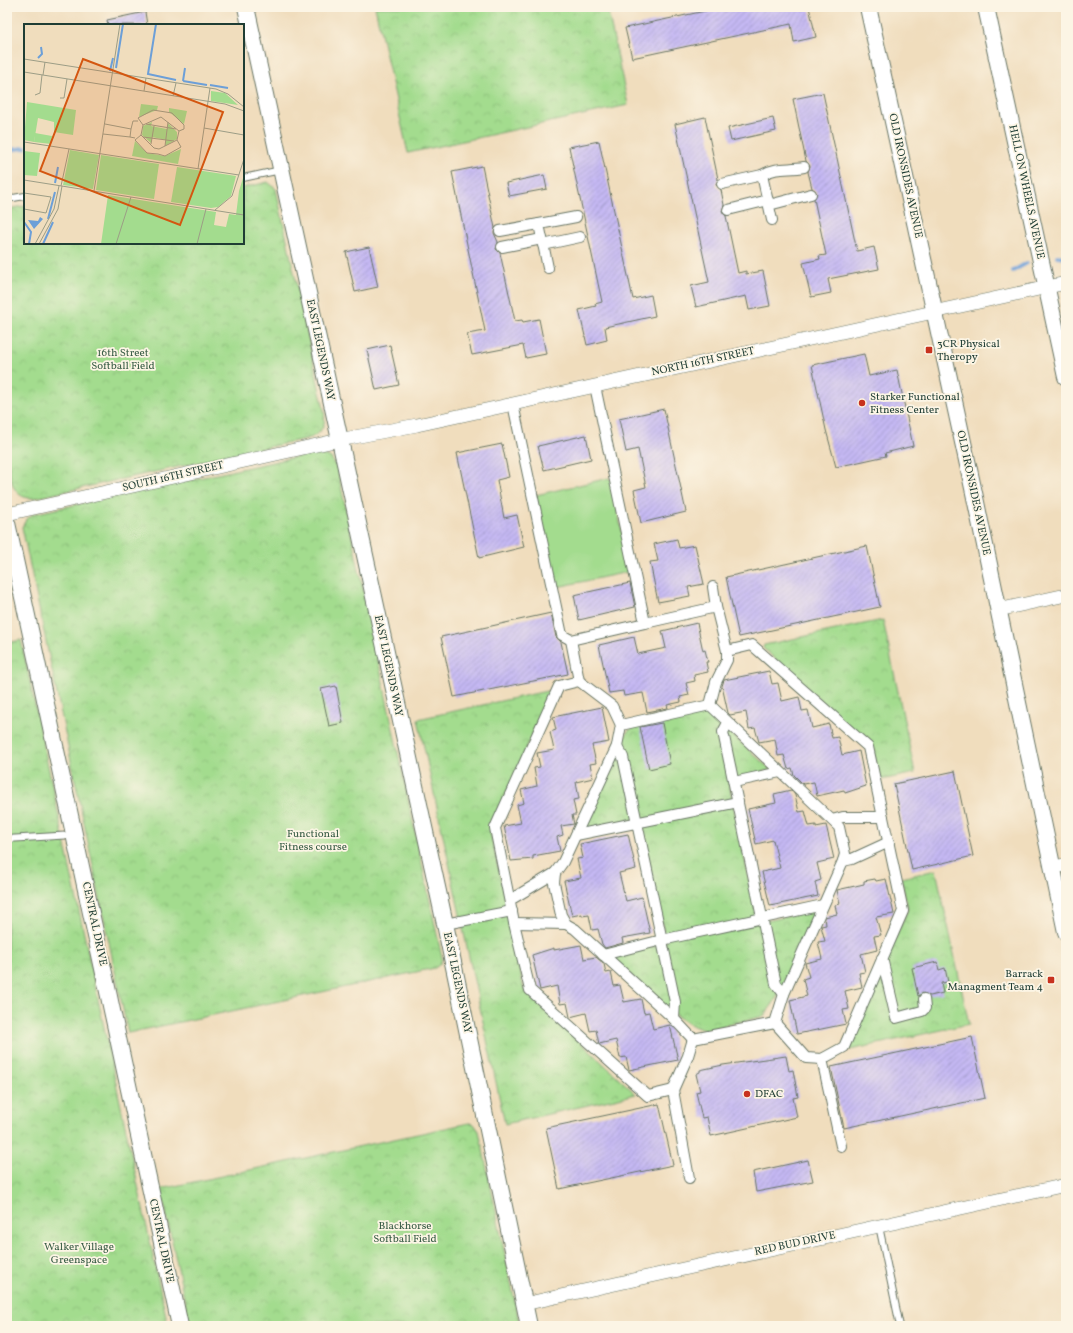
<svg xmlns="http://www.w3.org/2000/svg" width="1073" height="1333" viewBox="0 0 1073 1333" font-family="Vollkorn,serif">
<defs>
<pattern id="park-crowns" width="20" height="18" patternUnits="userSpaceOnUse"><rect width="20" height="18" fill="#a3dc8e"/><path d="M2 6a3 3 0 1 1 6 0M12 15a3 3 0 1 1 6 0" fill="none" stroke="#8cbe7b"/></pattern>
<pattern id="building-hatch" width="6" height="6" patternUnits="userSpaceOnUse"><rect width="6" height="6" fill="#c5b8f3"/><path d="M-1 1l2-2M0 6l6-6M5 7l2-2" fill="none" stroke="#9f97c6"/></pattern>
</defs>
<rect width="100%" height="100%" fill="#fcf5e5"/>
<filter id="ink" filterUnits="userSpaceOnUse"><feTurbulence type="fractalNoise" baseFrequency=".025" numOctaves="2"/><feDisplacementMap in="SourceGraphic" scale="8" xChannelSelector="R" yChannelSelector="G"/><feConvolveMatrix kernelMatrix="1 2 1 2 8 2 1 2 1" color-interpolation-filters="sRGB"/></filter>
<filter id="wash" filterUnits="userSpaceOnUse"><feTurbulence type="fractalNoise" baseFrequency=".012" numOctaves="4" result="noise"/><feDisplacementMap in="SourceGraphic" scale="16" xChannelSelector="R" yChannelSelector="G"/><feGaussianBlur stdDeviation="0.9" result="paint"/><feColorMatrix in="noise" values="0 0 0 0 0 0 0 0 0 0 0 0 0 0 0 0 0 1.4 0 .05"/><feComposite in="paint" operator="in"/></filter>
<g filter="url(#wash)">
<rect width="100%" height="100%" fill="#f0ddbd"/>
<path fill="#a3dc8e" stroke="#618c61" d="M609,478l2,2 19,90 -2,2 -71,15 -21,-92z"/>
<g fill="url(#park-crowns)" stroke="#618c61">
<path d="M375,7h232l21,98 -220,48z"/>
<path d="M268,182l8,7 43,199c4,20 14,40 -9,50l-275,60c-26,2 -24,-23 -28,-43v-246l18,-3v37h218v-55z"/>
<path d="M319,452l12,6 6,10 105,490 -2,6 -5,4 -307,65 -106,-506 4,-7 7,-6z"/>
<path d="M883,620l32,153 -34,7 -9,-33 -109,-99 1,-3z"/>
<path d="M21,640l147,686h-161v-683z"/>
<path d="M547,691l3,2 -60,138 34,159 112,104 -131,30 -87,-405z"/>
<path d="M699,713l12,3 58,52 1,2 -42,10 30,143 54,-12 2,4c-15,33 -27,73 -50,101l-59,14c-29,-6 -69,-51 -92,-72v-2l53,-13 -26,-125 -56,11 30,-70 14,-28 7,-5z"/>
<path d="M936,870l33,154 -119,26 -2,-3 60,-138 -7,-31z"/>
<path d="M469,1123l5,1 5,7 41,195h-330l-29,-137z"/>
</g>
<g fill="none" stroke-linecap="round" stroke-linejoin="round">
<g stroke="#6c9fd8" stroke-width="4">
<path d="M7,150l18,-2"/>
<path d="M1057,256l9,1"/>
<path d="M1013,271l14,-8"/>
</g>
</g>
<g id="blocks">
<g fill="url(#building-hatch)">
<path d="M724,7h85l7,30 -22,5 -3,-18 -159,34 -7,-30z"/>
<path d="M145,12l2,13h-39l-1,-5z"/>
<path d="M823,93l34,158 17,-4 5,22 -51,10 3,14 -20,4 -8,-34 17,-4 -1,-3 7,-1 -12,-56 3,-6 -5,-5 -4,-16 2,-6 -4,-5 -13,-62z"/>
<path d="M705,117l13,62 -2,6 5,5 3,15 -2,6 4,5 12,57 8,-2v3l17,-3 7,35 -21,4 -3,-14 -50,11 -5,-21 18,-4 -34,-158z"/>
<path d="M773,118l3,13 -45,10 -3,-13z"/>
<path d="M599,141l34,158 18,-4 4,21 -50,11 2,13 -20,5 -8,-35 17,-4 -1,-2 7,-2 -33,-155z"/>
<path d="M482,166l13,62 -1,5 4,9 -2,7 4,4 15,68 7,-1 1,2 16,-3 7,35 -20,4 -3,-13 -51,10 -5,-21 18,-3 -33,-159z"/>
<path d="M544,175l3,14 -38,7 -3,-13z"/>
<path d="M369,247l9,40 -23,5 -9,-40z"/>
<path d="M390,345l9,40 -23,5 -9,-40z"/>
<path d="M864,354l5,22 28,-6 16,76 -28,7 1,3 -50,11 -10,-37 -14,-65z"/>
<path d="M664,409l22,103 -45,11 -7,-33 12,-3 -8,-38 -12,3 -7,-33z"/>
<path d="M586,435l5,24 -47,11 -6,-24z"/>
<path d="M502,444l7,33 -12,3 7,38 13,-3 7,32 -45,11 -22,-105z"/>
<path d="M677,539l2,9 16,-3 9,39 -16,3 2,9 -32,6 -8,-40 8,-1 -4,-17z"/>
<path d="M867,546l13,61 -141,30 -13,-60z"/>
<path d="M630,583l5,24 -56,13 -5,-25z"/>
<path d="M551,613l5,24 5,5 7,32 -114,23 -13,-60z"/>
<path d="M697,623l6,28 2,-1 3,12h-2l2,10 -14,3 1,6 -9,2 3,12 -9,2 1,5 -14,3 1,3 -21,4 -4,-19 -19,3 -1,-5 -14,2 -10,-48 35,-8 4,17 28,-6 -4,-17z"/>
<path d="M769,671l3,13 6,-1 4,18 17,-4 3,14 6,-1 4,18 17,-4 3,14 6,-1 4,18 17,-4 7,35 -21,7 -1,-3 -27,6 -3,-14 -11,2 -9,-9 -2,-7 -4,1 -4,-14 -6,1 -3,-17 -16,3 -4,-14 -6,1 -3,-17 -16,3 -2,-2 -6,-27 2,-6z"/>
<path d="M336,686l7,37 -14,3 -8,-37z"/>
<path d="M602,707l7,35 -17,3 4,18 -6,1 3,14 -17,4 3,17 -6,1 3,15h-4l2,9 -13,2 2,9 -6,2 3,14 -27,5v3l-22,2 -7,-35 17,-3 -4,-18 7,-2 -3,-13 16,-4 -3,-18 6,-1 -3,-14 17,-3 -4,-18 6,-2 -3,-13z"/>
<path d="M662,723l8,41 -21,5 -9,-42z"/>
<path d="M955,771l18,85 -61,14 -18,-86z"/>
<path d="M791,790l4,5 4,17 6,-1 4,15 7,-1v2l10,-2 8,34 -17,4 4,17 -6,2 3,14 -48,10 -8,-34 18,-4 -7,-28 -17,4 -8,-35 28,-6 -2,-9z"/>
<path d="M628,834l8,35 -17,4 7,28 16,-4 8,36 -28,5 1,5 -18,5 -3,-4 -4,-15 -6,1 -3,-15 -7,1v-2l-10,2 -8,-35 17,-3 -4,-19 6,-1 -3,-14z"/>
<path d="M875,879l1,2 10,-2 8,35 -18,3 5,18 -7,1 3,14 -16,4 4,18 -6,1 3,14 -17,4 4,18 -6,1 3,14 -49,10 -7,-34 17,-4 -4,-17 6,-2 -4,-14 17,-4 -4,-17 7,-1 -4,-15 5,-1 -1,-8 12,-3 -2,-9 5,-1 -3,-14 27,-6v-3z"/>
<path d="M581,945l3,14 12,-2 8,7 2,9 5,-1 3,14 6,-1 4,17 17,-3 3,14 5,-1 4,17 17,-4 8,35 -49,10 -3,-13 -6,1 -4,-18 -17,4 -3,-14 -6,1 -4,-18 -16,4 -3,-14 -7,1 -3,-18 -17,4 -8,-35 22,-7v2z"/>
<path d="M937,962l2,8 6,-2 3,14 -7,1 2,10 -13,3 -7,-3 -5,3 -6,-28z"/>
<path d="M972,1037l13,61 -141,30 -13,-61z"/>
<path d="M786,1056l3,15 4,-1 5,27 -5,1 4,19 -86,19 -4,-19 -5,1 -6,-26 4,-1 -4,-17 4,-2v-2l23,-5z"/>
<path d="M659,1104l14,61 -114,24 -13,-61z"/>
<path d="M808,1160l5,21 -57,11 -3,-20z"/>
</g>
</g>
</g>
<g filter="url(#ink)">
<use href="#blocks" fill-opacity="0" stroke="#687564" stroke-width="1"/>
<g fill="none" stroke-linecap="round" stroke-linejoin="round">
<defs>
<g id="service">
<path d="M243,178l38,-8"/>
<path d="M7,199l18,-3"/>
<path d="M7,839l66,-4"/>
<path d="M879,1226l21,100"/>
</g>
<g id="pedestrian">
<path d="M762,175c15,-9 27,-5 42,-8"/>
<path d="M722,184l40,-9 10,45"/>
<path d="M769,205l42,-11"/>
<path d="M728,210l40,-10"/>
<path d="M500,231l39,-7"/>
<path d="M543,245l37,-8"/>
<path d="M502,247l40,-8"/>
<path d="M548,268l-9,-44 37,-7"/>
<path d="M513,404l49,231 9,5"/>
<path d="M713,587l3,20"/>
<path d="M645,623l71,-16 11,44"/>
<path d="M579,681l-8,-41 74,-17 -50,-237"/>
<path d="M710,705l129,122 6,27 -2,7 -59,133 -9,29 -82,16 -19,-20 -99,-90 -9,-5 -5,-9 -7,-32 1,-10 8,-11 54,-116 4,-21z"/>
<path d="M710,705l6,-23 11,-22v-9l25,-6 116,102 35,164 -59,136 -22,12 -16,-1 -31,-35"/>
<path d="M728,723l-5,9 53,252 8,10"/>
<path d="M621,725l-9,-19 -33,-25 -20,5 -64,142 19,95 16,67 118,106 25,-6 15,-34 5,-17"/>
<path d="M617,746l6,11 52,245 -1,17"/>
<path d="M734,782l46,-10"/>
<path d="M832,820l11,-3h40"/>
<path d="M576,835l162,-33"/>
<path d="M843,861l9,-2 37,-17"/>
<path d="M510,900l45,-27"/>
<path d="M514,923l52,1"/>
<path d="M445,924l67,-13"/>
<path d="M603,955l59,-15 161,-35"/>
<path d="M882,958l14,60 26,-7 3,-3 -1,-9"/>
<path d="M822,1059l19,87"/>
<path d="M673,1090l16,88"/>
</g>
<g id="minor">
<path d="M7,514l332,-74 78,-15 649,-142"/>
<path d="M998,610l68,-15"/>
<path d="M1052,867l14,-2"/>
<path d="M524,1304l542,-119"/>
</g>
<g id="tertiary">
<path d="M246,7l199,917 84,402"/>
<path d="M868,7l105,481 93,444"/>
<path d="M986,7l80,370"/>
<path d="M7,523l173,803"/>
</g>
</defs>
<use href="#service" stroke="#687564" stroke-width="8"/>
<use href="#pedestrian" stroke="#687564" stroke-width="12"/>
<use href="#minor" stroke="#687564" stroke-width="14"/>
<use href="#tertiary" stroke="#687564" stroke-width="18"/>
<use href="#service" stroke="#fff" stroke-width="6"/>
<use href="#pedestrian" stroke="#fff" stroke-width="10"/>
<use href="#minor" stroke="#fff" stroke-width="13"/>
<use href="#tertiary" stroke="#fff" stroke-width="16"/>
</g>
</g>
<g fill="#c8321e" stroke="#fcf5e5" stroke-width="1.5">
<rect x="925" y="346" width="8" height="8" rx="2"/>
<circle cx="862" cy="403" r="4"/>
<rect x="1047" y="976" width="8" height="8" rx="2"/>
<circle cx="747" cy="1094" r="4"/>
</g>
<g text-anchor="middle" dominant-baseline="central" stroke-width="3.5" stroke-linejoin="round" paint-order="stroke">
<g font-size="11" fill="#1f3d34" stroke="#fcf5e5">
<text transform="translate(905 176) rotate(78)">OLD IRONSIDES AVENUE</text>
<text transform="translate(1026 192) rotate(78)">HELL ON WHEELS AVENUE</text>
<text transform="translate(320 350) rotate(78)">EAST LEGENDS WAY</text>
<text transform="translate(703 362) rotate(-12)">NORTH 16TH STREET</text>
<text transform="translate(173 477) rotate(-13)">SOUTH 16TH STREET</text>
<text transform="translate(973 493) rotate(78)">OLD IRONSIDES AVENUE</text>
<text transform="translate(388 666) rotate(78)">EAST LEGENDS WAY</text>
<text transform="translate(94 924) rotate(78)">CENTRAL DRIVE</text>
<text transform="translate(457 983) rotate(78)">EAST LEGENDS WAY</text>
<text transform="translate(161 1241) rotate(78)">CENTRAL DRIVE</text>
<text transform="translate(795 1244) rotate(-12)">RED BUD DRIVE</text>
</g>
<g font-size="11" fill="#1f3d34" stroke="#fcf5e5" text-anchor="start">
<text x="937" y="344">3CR Physical<tspan x="937" dy="13">Theropy</tspan></text>
<text x="870" y="397">Starker Functional<tspan x="870" dy="13">Fitness Center</tspan></text>
<text x="1043" y="974" text-anchor="end">Barrack<tspan x="1043" dy="13">Managment Team 4</tspan></text>
<text x="755" y="1094">DFAC</text>
</g>
<g font-size="11" fill="#395d46" stroke="#fcf5e5">
<text x="123" y="353">16th Street<tspan x="123" dy="13">Softball Field</tspan></text>
<text x="313" y="834">Functional<tspan x="313" dy="13">Fitness course</tspan></text>
<text x="405" y="1226">Blackhorse<tspan x="405" dy="13">Softball Field</tspan></text>
<text x="79" y="1247">Walker Village<tspan x="79" dy="13">Greenspace</tspan></text>
</g>
</g>
<g transform="translate(24 24)">
<rect width="220" height="220" fill="#f0ddbd"/>
<path d="M187,67l14,2 13,12 -27,-4zM11,109l17,3 -1,8 -17,-2zM0,127l16,2 -3,23 -13,-1z" fill="#a3dc8e"/>
<path d="M3,78l49,8 -3,25 -19,-3v-10l-16,-4 -4,24 -10,-2zM117,80l17,2 -1,4 -18,7zM145,84l18,3 -3,13 -15,-12zM128,98l-1,4 16,3 1,-6 9,9v7l-12,7 1,-6 -14,-3 -1,6 -9,-8 1,-9zM111,117l12,12 18,3 16,-7 -3,15 -46,-8zM46,126l29,5 -6,34 -30,-4zM77,131l58,9 -5,35 -58,-9zM153,143l59,9 -5,20 -13,11 -7,1 -40,-6zM220,151v69h-143l7,-49 108,17 -2,13 12,2 3,-13 7,1 3,-24z" fill="#a3dc8e"/>
<path d="M16,193l3,2 -9,10 -6,-9 10,1z" fill="#6c9fd8"/>
<path fill="none" stroke="#6c9fd8" stroke-width="2" d="M132,0l-8,50 28,6M14,34l4,-4 -1,-7M92,44l7,-44M86,47l3,-13M159,57l24,4M159,57l2,-13M186,61l18,3M31,159l3,-16M24,195l7,-27M0,198l7,10 -2,12M19,220l10,-22"/>
<path fill="none" stroke="#9c9d86" stroke-width="1" d="M0,35l192,30 12,5 16,13M0,48l201,32 19,7M19,51l2,-13M120,67l2,-13M11,71l5,-2 2,-18M149,72l3,-13M36,74h4l3,-19M137,93l18,14 -2,9 -18,9 -5,-1 -13,-13 2,-10zM81,100l26,5 -1,8 5,1M122,100l30,5M119,101l-5,-7 15,-8 19,3 12,12v4l-5,2M180,104l40,7M107,105l2,-8h5M79,110l27,3M117,111l-6,5 12,13 11,1 7,2 16,-9 -4,-7M119,113l31,4M0,118l215,33M127,120l3,-18M141,122l3,-24M174,145l12,-81M0,156l220,35M37,162l8,-37M70,167l26,-167M0,169l27,4 -5,16 -22,-4M191,186l17,-14 12,-37M11,220l19,-35 5,-23M15,220l19,-35 4,-23M92,220l15,-47M173,220l9,-35"/>
<path fill="#d45610" fill-opacity="0.15" stroke="#d45610" stroke-width="2" d="M59,35l140,53 -43,113 -140,-54z"/>
<rect width="220" height="220" fill="none" stroke="#1f3d34" stroke-width="2"/>
</g>
<rect width="1073" height="1333" fill="none" stroke="#fcf5e5" stroke-width="24"/>
</svg>
